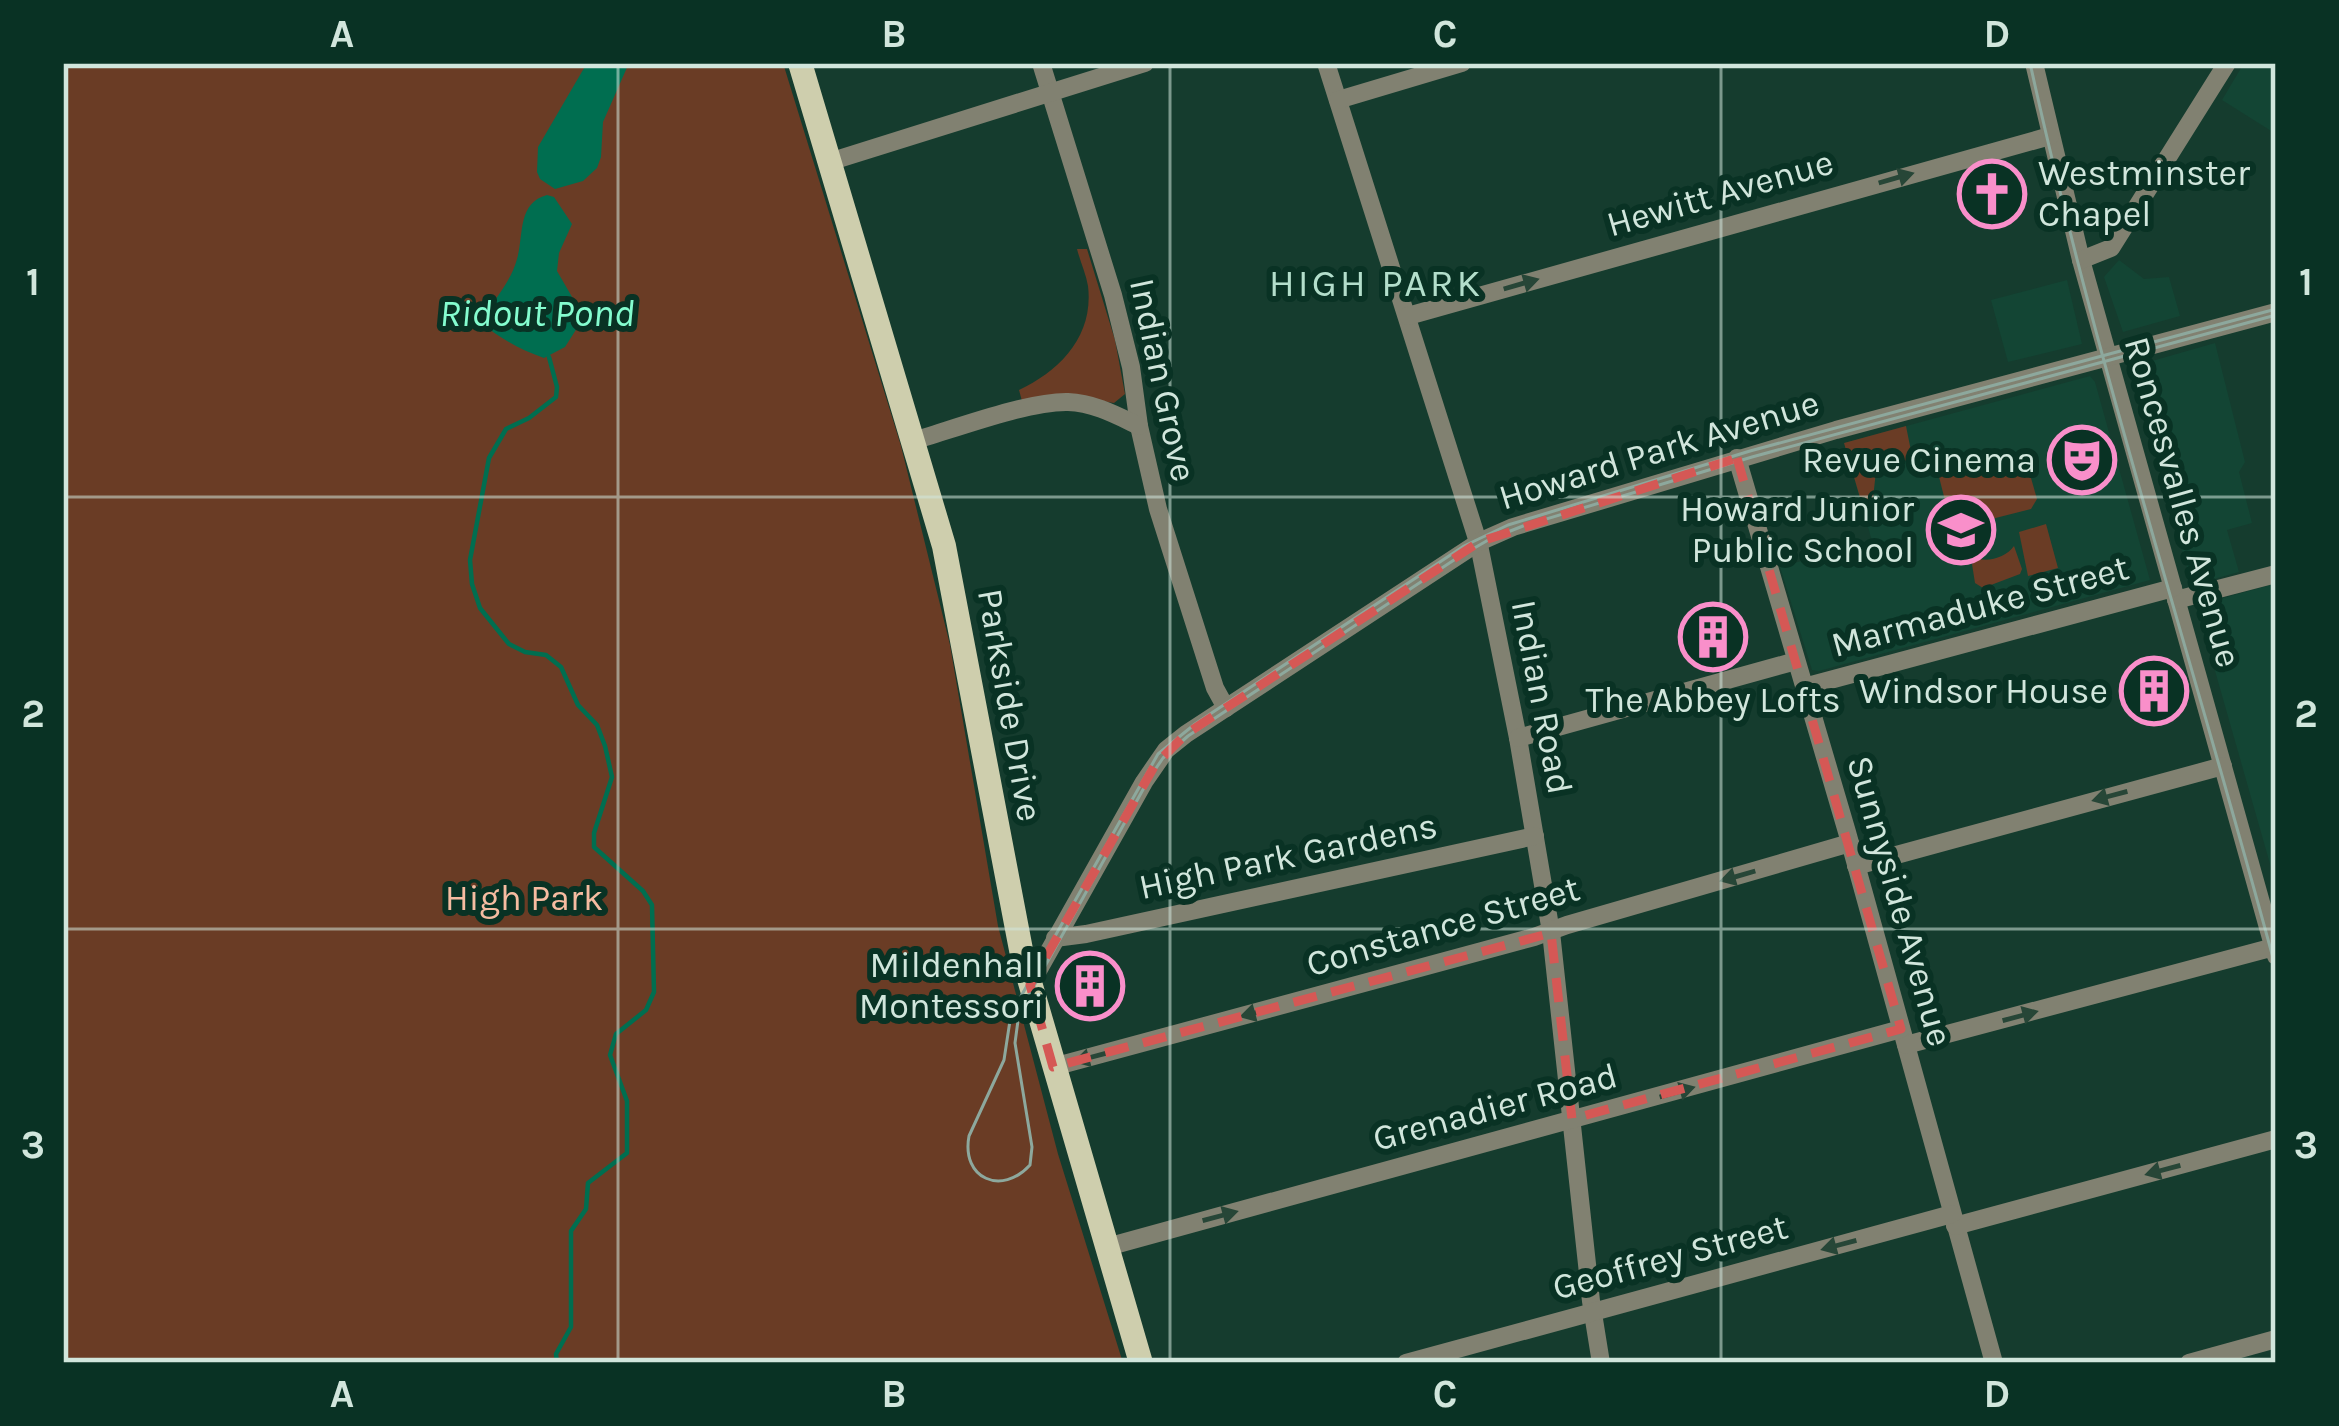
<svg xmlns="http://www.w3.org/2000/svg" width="2339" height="1426" viewBox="0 0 2339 1426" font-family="Karla,sans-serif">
<rect width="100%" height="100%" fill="#153c2e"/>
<g fill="#134534">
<path d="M2244,63h32v71l-54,-34z"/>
<path d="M2119,260l25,19 25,-2 11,39 -57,16 -19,-55z"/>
<path d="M2067,280l15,64 -74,18 -17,-62z"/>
<path d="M2215,343l30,119 -6,10 13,51 -25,7 12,42 -40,11 -9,-5 -59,-211z"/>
<path d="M2090,376l5,6 55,198 -331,91 -7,-1 -32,-103 92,-26 -28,-98z"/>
<path d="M2274,584l2,9v292l-78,-274 4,-7z"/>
</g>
<g fill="#6a3c25">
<path d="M63,63h720l118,383 49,199 48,281 60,228 65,209h-1060z"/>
<path d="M1077,249h10l28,91 10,54 -11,9c-42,-7 -49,-11 -92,-2l-3,-11c41,-19 75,-54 69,-104 -2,-12 -8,-25 -11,-37z"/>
<path d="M1906,426l5,25 -1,8 -14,5 -7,-2 -13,9 -5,46 -5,1 -22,-75z"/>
<path d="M2015,453l10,4 12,42 -6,10 -63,16 -19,-9 -11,-43z"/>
<path d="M2046,524l12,44 -30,8 -9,-44z"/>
<path d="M2014,546l8,23 -2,5 -37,14 -8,-5 -3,-19 7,-5c12,3 28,-3 35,-13z"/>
</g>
<g fill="#006e50">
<path d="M587,63h42l-26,59 -2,35 -4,11 -14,13 -28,8 -15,-10 -3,-7 1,-25z"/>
<path d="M547,195l7,2 18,27 -13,29 -2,18 18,31 4,23 -14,22 -21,11c-24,-8 -42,-19 -62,-34v-7c13,-17 29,-36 35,-58 7,-24 0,-56 30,-64z"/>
</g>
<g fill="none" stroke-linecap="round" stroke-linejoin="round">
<path stroke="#006e50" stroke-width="4.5" d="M549,357l8,30 -1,10 -27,21 -23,11 -17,29 -19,102 2,24 8,24 29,36 16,8 21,3 15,12 17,38 19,20 8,21 7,31 -18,56v14l49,44 9,14 2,87 -8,18 -30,24 -6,21 17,46v52l-39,30 -2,26 -15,22v96l-15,27 1,9"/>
<g stroke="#818171" stroke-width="18">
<path d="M1041,63l72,232 18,72 8,59 19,83 57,179 11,20"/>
<path d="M1326,63l153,482 39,193 33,194 40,369 10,62"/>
<path d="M2034,63l47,197 195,696"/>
<path d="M1338,100l124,-37"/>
<path d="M829,162l316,-99"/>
<path d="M2081,260l30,-12 116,-185"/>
<path d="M1408,316l642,-180"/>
<path d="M913,441c41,-12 115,-40 155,-39 26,1 48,13 71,24"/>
<path d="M1737,458l110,374 147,531"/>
<path d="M2176,600l100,-26"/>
<path d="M1804,687l369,-99"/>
<path d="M1518,738l278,-77"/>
<path d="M1856,866l367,-100"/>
<path d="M1055,938l31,-4 449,-98"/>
<path d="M1030,985l114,-203 22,-32 20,-16 293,-192 34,-15 323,-97 440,-118"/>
<path d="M1906,1045l368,-98"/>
<path d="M1053,1067l481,-130 33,-12 283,-82"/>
<path d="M1955,1226l321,-87"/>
<path d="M1107,1247l794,-218"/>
<path d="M1406,1363l546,-149"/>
<path d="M2189,1363l87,-24"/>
</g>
<path stroke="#cecead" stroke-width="24" d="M800,63l144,483 78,409 119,408"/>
<g stroke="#8da89d" stroke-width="3">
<path d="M2030,63c67,306 165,604 246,906"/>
<path d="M2276,309l-526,142 -242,74 -44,21 -269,178 -37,30 -147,260 -7,46 -35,76c-8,43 33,60 61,29l2,-18 -17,-104 4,-30 131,-236 13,-19 25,-22 269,-178 33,-19 33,-13 229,-69 524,-142"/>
</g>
</g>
<defs><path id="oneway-solid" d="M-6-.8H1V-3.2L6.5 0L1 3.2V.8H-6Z" transform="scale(3)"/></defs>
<g fill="#274637">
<use href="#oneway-solid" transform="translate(1896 178) rotate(-16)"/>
<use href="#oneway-solid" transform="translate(1521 284) rotate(-16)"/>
<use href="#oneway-solid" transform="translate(2110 796) rotate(165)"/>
<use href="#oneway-solid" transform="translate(1738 876) rotate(164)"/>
<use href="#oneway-solid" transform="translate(1258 1012) rotate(165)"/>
<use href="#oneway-solid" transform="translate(2020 1016) rotate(-15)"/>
<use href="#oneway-solid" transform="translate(1092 1057) rotate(165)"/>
<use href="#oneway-solid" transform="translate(1677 1092) rotate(-16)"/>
<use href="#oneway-solid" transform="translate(2163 1170) rotate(165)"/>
<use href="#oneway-solid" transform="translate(1220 1216) rotate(-15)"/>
<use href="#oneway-solid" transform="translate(1839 1245) rotate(165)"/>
</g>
<path fill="none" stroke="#d55855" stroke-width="9" stroke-dasharray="24 15" stroke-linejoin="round" d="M1737,458l164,571 -329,90 -21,-186 -498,134 -23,-82 125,-220 31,-31 293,-192z"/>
<path fill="none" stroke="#d1e6dc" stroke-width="3" stroke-opacity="0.55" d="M618,63v1300M1170,63v1300M1721,63v1300M63,497h2213M63,929h2213"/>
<defs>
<symbol id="church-ring" viewBox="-11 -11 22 22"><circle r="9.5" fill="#093224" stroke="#f98fca" stroke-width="1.5"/><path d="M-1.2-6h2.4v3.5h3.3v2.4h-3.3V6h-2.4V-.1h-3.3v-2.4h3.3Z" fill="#f98fca"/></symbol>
<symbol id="theatre-ring" viewBox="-11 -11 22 22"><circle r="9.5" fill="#093224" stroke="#f98fca" stroke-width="1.5"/><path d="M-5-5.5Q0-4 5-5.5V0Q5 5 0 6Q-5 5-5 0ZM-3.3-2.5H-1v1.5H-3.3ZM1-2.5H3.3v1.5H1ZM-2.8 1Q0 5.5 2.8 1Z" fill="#f98fca"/></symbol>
<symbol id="school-ring" viewBox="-11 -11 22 22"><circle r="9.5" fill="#093224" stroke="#f98fca" stroke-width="1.5"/><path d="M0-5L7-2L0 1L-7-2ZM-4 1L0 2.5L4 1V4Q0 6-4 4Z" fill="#f98fca"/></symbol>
<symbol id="building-ring" viewBox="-11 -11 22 22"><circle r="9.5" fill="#093224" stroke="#f98fca" stroke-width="1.5"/><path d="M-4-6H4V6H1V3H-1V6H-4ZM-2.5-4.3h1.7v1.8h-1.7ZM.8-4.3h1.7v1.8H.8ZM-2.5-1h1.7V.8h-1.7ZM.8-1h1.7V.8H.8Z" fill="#f98fca"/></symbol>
</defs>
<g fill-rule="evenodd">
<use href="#church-ring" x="1954" y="156" width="76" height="76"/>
<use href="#theatre-ring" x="2044" y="422" width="76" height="76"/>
<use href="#school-ring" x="1923" y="492" width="76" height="76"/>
<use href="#building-ring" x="1675" y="599" width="76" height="76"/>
<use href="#building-ring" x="2116" y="653" width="76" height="76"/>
<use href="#building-ring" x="1052" y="948" width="76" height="76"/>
</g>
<g text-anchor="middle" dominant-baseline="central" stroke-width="12" stroke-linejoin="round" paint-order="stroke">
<g font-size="36" fill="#d1e6dc" stroke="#093224" text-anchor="end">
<text x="2038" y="173" text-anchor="start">Westminster<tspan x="2038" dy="41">Chapel</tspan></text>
<text x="2036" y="460">Revue Cinema</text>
<text x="1914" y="509">Howard Junior<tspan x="1914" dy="41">Public School</tspan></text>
<text x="2108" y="691">Windsor House</text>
<text x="1713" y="700" text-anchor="middle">The Abbey Lofts</text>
<text x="1044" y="965">Mildenhall<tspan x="1044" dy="41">Montessori</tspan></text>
</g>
<g font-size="36" fill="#d1e6dc" stroke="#093224">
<text transform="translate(1720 193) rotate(-16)">Hewitt Avenue</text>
<text transform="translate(1163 380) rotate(78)">Indian Grove</text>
<text transform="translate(1659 450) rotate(-17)">Howard Park Avenue</text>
<text transform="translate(2183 502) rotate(74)">Roncesvalles Avenue</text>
<text transform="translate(1980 606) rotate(-15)">Marmaduke Street</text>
<text transform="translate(1542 697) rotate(79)">Indian Road</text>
<text transform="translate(1010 705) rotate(80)">Parkside Drive</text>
<text transform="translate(1288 856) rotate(-12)">High Park Gardens</text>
<text transform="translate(1900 901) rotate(74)">Sunnyside Avenue</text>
<text transform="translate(1443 926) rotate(-16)">Constance Street</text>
<text transform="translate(1495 1107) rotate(-15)">Grenadier Road</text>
<text transform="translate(1670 1257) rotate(-15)">Geoffrey Street</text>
</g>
<g font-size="36" fill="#f6bca1" stroke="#093224">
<text x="524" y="898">High Park</text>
</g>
<g font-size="39" letter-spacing="3" fill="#b3decb" stroke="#093224">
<text x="1376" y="283">HIGH PARK</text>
</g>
<g font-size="39" font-style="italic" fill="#84fdcf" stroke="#093224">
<text x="537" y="313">Ridout Pond</text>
</g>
</g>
<rect width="2339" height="1426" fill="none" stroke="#093224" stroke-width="132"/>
<rect x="66" y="66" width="2207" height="1294" fill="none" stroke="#d1e6dc" stroke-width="4.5"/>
<g font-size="39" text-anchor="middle" font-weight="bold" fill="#d1e6dc">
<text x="342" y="47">A</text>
<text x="894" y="47">B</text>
<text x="1445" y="47">C</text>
<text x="1997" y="47">D</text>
<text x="33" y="295">1</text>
<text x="2306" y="295">1</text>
<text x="33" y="727">2</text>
<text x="2306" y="727">2</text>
<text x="33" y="1158">3</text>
<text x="2306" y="1158">3</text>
<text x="342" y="1407">A</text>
<text x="894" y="1407">B</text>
<text x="1445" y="1407">C</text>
<text x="1997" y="1407">D</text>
</g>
</svg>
